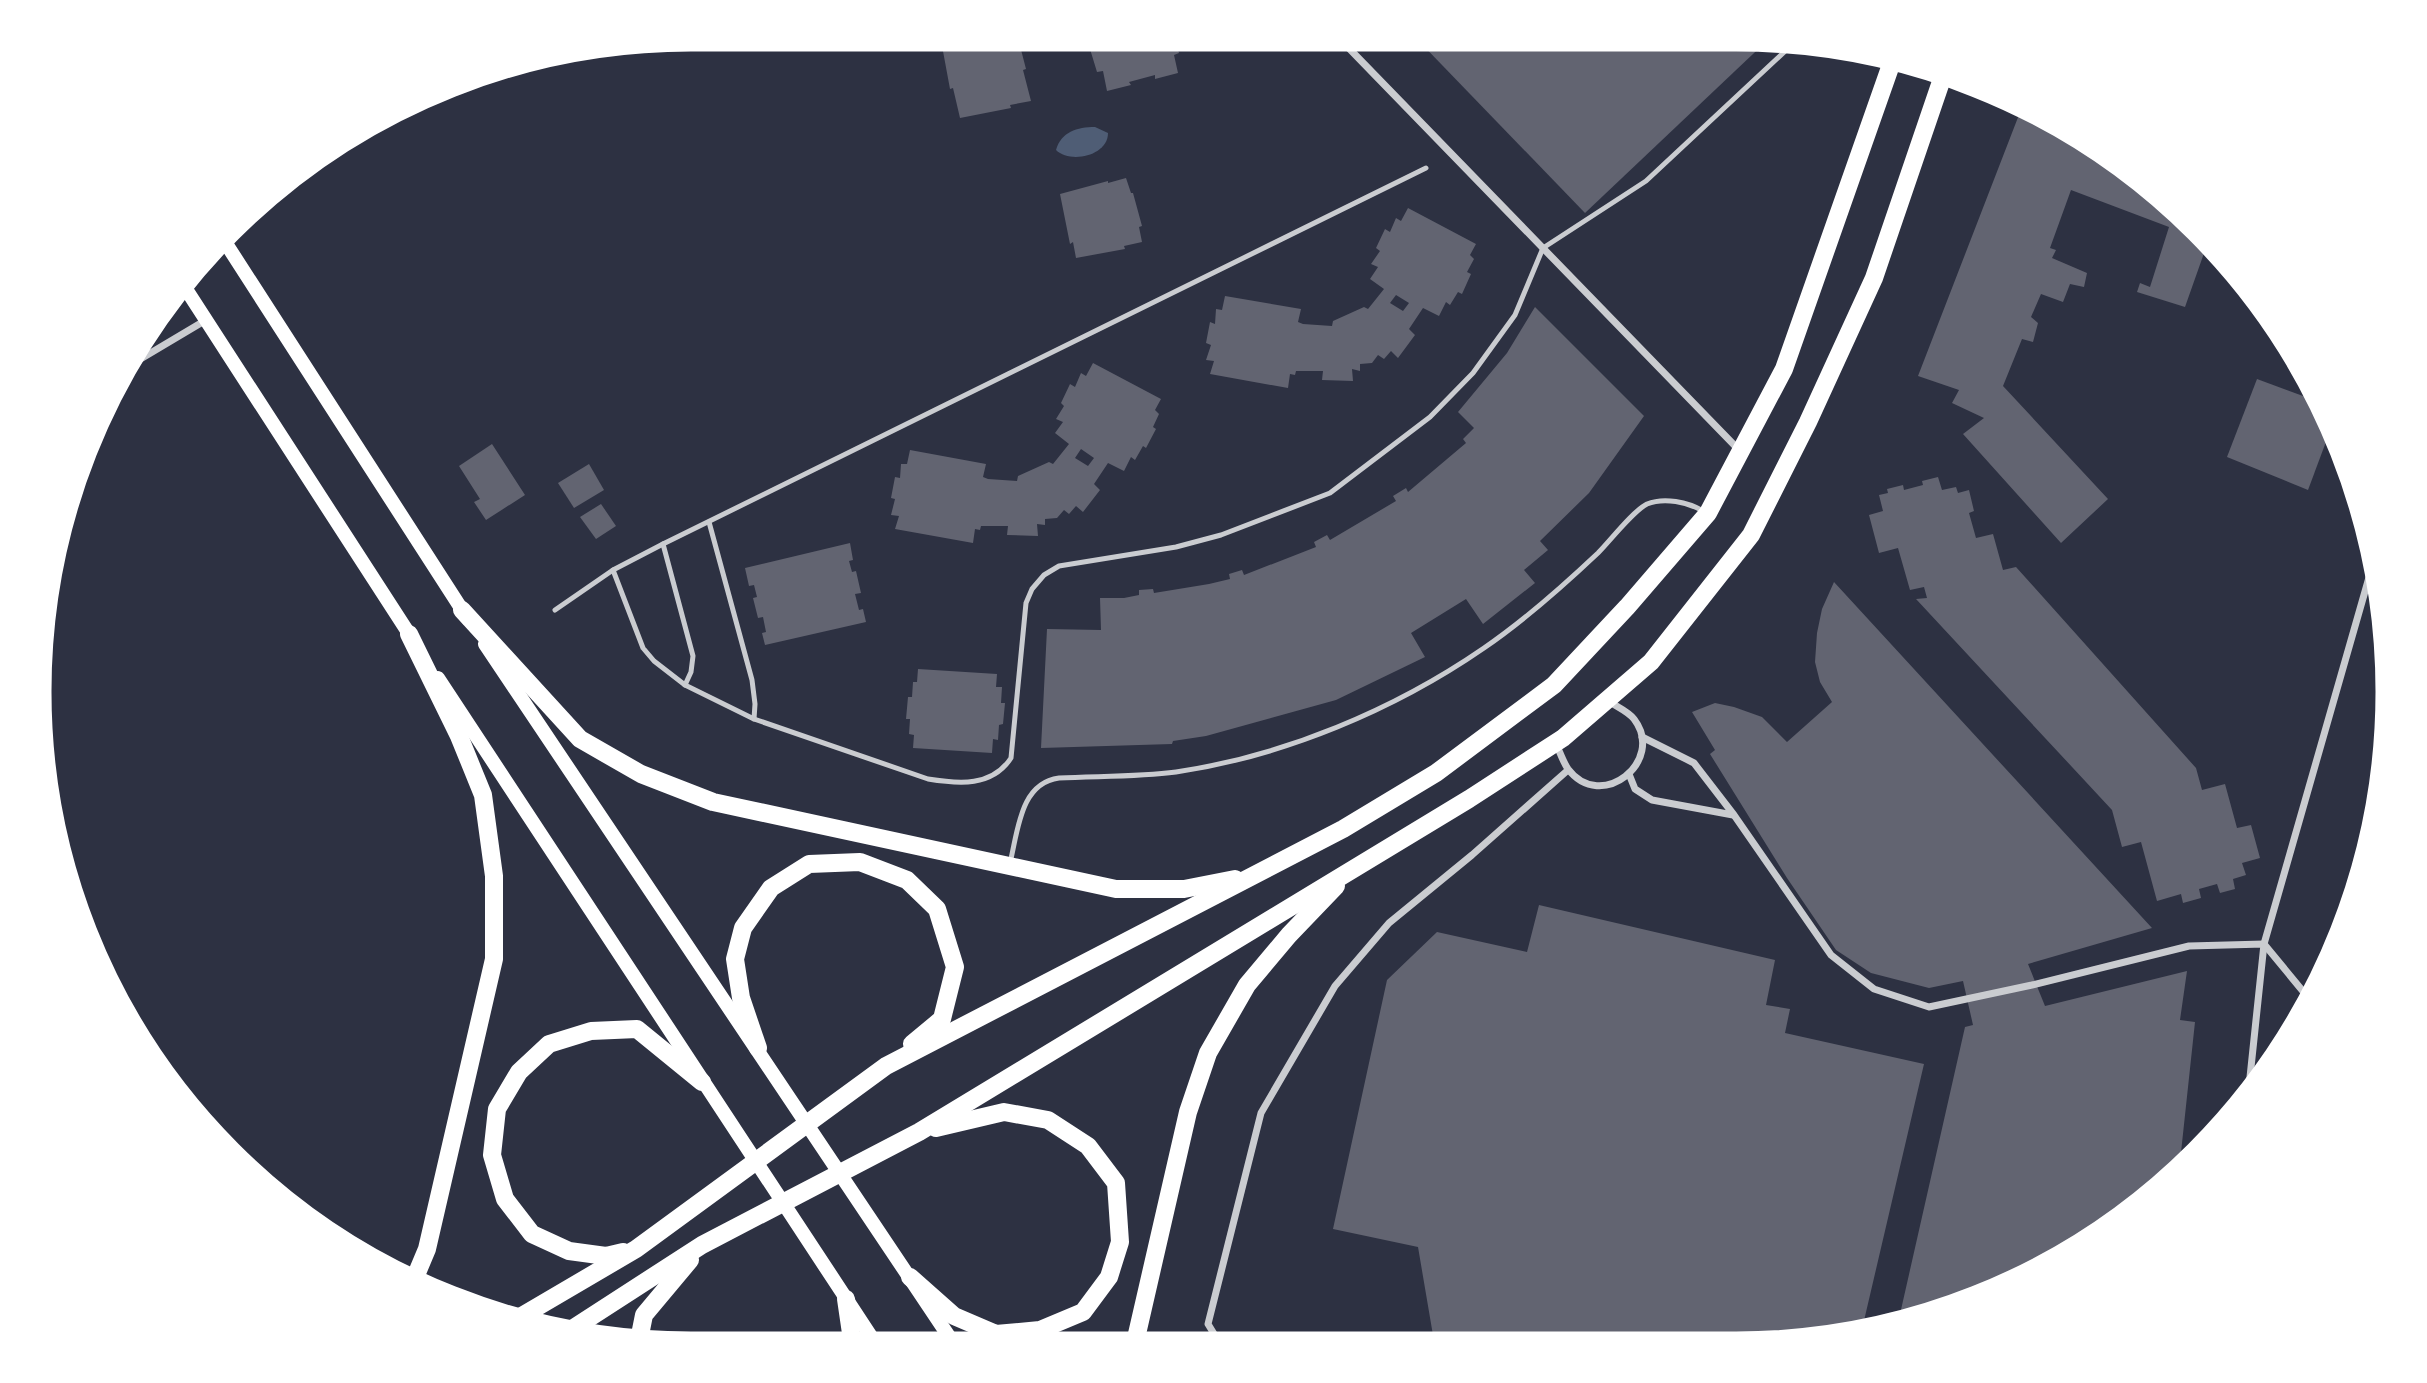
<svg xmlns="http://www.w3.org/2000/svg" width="2427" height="1383" viewBox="0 0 2427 1383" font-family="Ubuntu,sans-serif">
<rect width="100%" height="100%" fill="#2d3142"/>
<path fill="#4f5d75" d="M1095,127l13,6c0,23 -38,31 -52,17 5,-18 21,-23 39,-23z"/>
<g fill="#626471" fill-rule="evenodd">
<path d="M940,35h74l1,4 3,-1 8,31 -3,1 8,31 -21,4 1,3 -51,10 -7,-30 -3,1z"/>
<path d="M1086,36h88l5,17 -5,2 4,18 -23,6v-4l-26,7 2,3 -24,6 -4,-20 -6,1z"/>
<path d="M1414,36h358l-187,177z"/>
<path d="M2022,107l78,38 99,82 10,12 -24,68 -48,-15 3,-9 10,4 19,-60 -98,-37 -21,58 6,2 -4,8 35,15 -3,14 -14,-3 -7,18 -22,-8 -10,23 7,6 -5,19 -11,-3 -19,47 105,113 -47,44 -98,-109 21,-16 -32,-15 7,-13 -41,-14z"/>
<path d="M1126,178l5,15h2l9,33 -3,1 3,15 -18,4 1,3 -49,9 -3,-16 -3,2 -10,-50 48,-13v2z"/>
<path d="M1408,208l68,36 -6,11 4,4 -7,13 4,2 -9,20 -4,-2 -8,13 -4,-3 -7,14 -16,-8 -14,21 6,6 -17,23 -7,-7 -7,8 -6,-4 -6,8 -12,1v7l-8,-2 1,12 -31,-1 1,-9h-27l-1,4 -5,-1 -2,14 -78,-14 4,-13 -8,-1 5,-15 -5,-2 4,-21 5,2 1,-15 6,1 3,-14 76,13 -3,13 5,2 29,2 1,-5 31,-14 4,2 16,-20 -14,-10 8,-12 -7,-3 9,-13 -4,-3 9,-19 5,3 6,-14 5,3zM1396,295l13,8 -6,8 -13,-8z"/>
<path d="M1535,307l109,109 -55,77 -49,48 8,9 -24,20 11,13 -52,41 -17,-25 -55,34 14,24 -89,43 -130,36 -33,5 -1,3 -131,4 6,-119 54,1 -1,-32h24l15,-3v-5l14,-1 1,4 55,-9 21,-5 -1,-5 13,-4 2,5 72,-28 -2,-5 13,-7 3,5 66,-39 -3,-5 13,-8 2,4 58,-49 -3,-4 11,-11 -16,-16 49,-59z"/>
<path d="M1093,363l68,36 -6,11 4,4 -6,13 3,2 -10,19 -3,-2 -8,14 -4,-3 -7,14 -16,-8 -14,21 6,6 -17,22 -7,-6 -7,8 -5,-4 -7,8 -12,1v6l-8,-1 1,12 -31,-1 1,-9h-27l-1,4 -5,-1 -2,14 -78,-14 4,-13 -8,-1 4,-16 -4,-1 4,-21 5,1 1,-14h6l3,-14 76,14 -3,13 5,2 29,2 1,-5 31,-14 4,2 16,-20 -14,-11 8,-11 -7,-3 8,-13 -3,-3 9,-19 5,3 6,-14 5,3zM1081,449l13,9 -6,8 -13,-8z"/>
<path d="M2257,379l65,24 11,20 -25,67 -81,-33z"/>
<path d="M492,444l33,51 -39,25 -12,-18 6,-3 -21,-33z"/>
<path d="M589,464l15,26 -30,18 -16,-25z"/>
<path d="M1938,477l4,13 14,-3 2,6 11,-3 5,21 -5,2 7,25 17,-4 10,36 13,-3 180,201 6,22 23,-6 12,44 14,-3 9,33 -18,5 4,12 -13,4 2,10 -15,4 -3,-9 -18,5 2,9 -18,5 -2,-9 -24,7 -16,-59 -19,5 -10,-37 -196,-211 11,-1 -3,-11 -14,3 -12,-42 -19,5 -10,-38 14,-4 -4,-16 9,-2 -1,-4 16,-4 1,5 19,-5 -1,-4z"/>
<path d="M601,504l15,22 -20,13 -16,-22z"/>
<path d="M850,543l3,17 -4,1 3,11 4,-1 5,22 -6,1 4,16 4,-1 3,13 -101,23 -3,-12 4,-1 -3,-15 -5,1 -5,-20 4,-1 -3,-12 -5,1 -4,-18z"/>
<path d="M1834,582l318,346 -124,36 17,42 142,-35 -7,49 15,2 -16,149 -115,89 -118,53 -48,10 67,-296 8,-2 -10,-44 -34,7 -58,-15 -35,-23 -49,-72 -77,-124 5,-4 -23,-38 23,-9 19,4 28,10 25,25 45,-40 -12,-20 -5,-20 2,-29 5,-24z"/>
<path d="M918,669l79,5 -1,13h6l-1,16h4l-2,21 -4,1 -1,15 -5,-1 -1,14 -79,-5 1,-13 -5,-1 1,-15h-4l2,-22h4l1,-15h4z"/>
<path d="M1539,905l236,55 -9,45 24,4 -5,24 139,31 -61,261 11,3 -95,19h-344l-17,-100 -85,-18 54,-249 50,-48 90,20z"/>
</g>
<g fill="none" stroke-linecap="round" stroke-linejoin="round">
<g stroke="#caccd0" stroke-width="5">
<path d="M709,522l43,158 3,24 -1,15"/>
<path d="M663,544l30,112 -2,16 -6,13"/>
<path d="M613,570l30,78 11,13 31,24 69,34 174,60c31,5 64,8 83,-21l15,-155 6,-14 12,-14 15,-9 117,-19 45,-12 109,-42 100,-76 43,-44 42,-58 28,-67 103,-67 151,-141"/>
<path d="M555,610l58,-40 50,-26 763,-376"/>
<path d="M1010,863c8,-32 10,-80 49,-85 38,-2 79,-1 117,-6 108,-16 218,-62 308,-124 41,-28 78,-61 114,-95 12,-12 35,-42 49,-49 17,-7 41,-2 56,7"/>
</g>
<g stroke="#caccd0" stroke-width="7">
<path d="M1337,36l402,414"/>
<path d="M127,367l79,-47"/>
<path d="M1642,737l52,26 40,52 97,140 43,34 55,18 103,-22 157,-39 75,-2 47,57"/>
<path d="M1556,744c4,8 7,18 12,25 33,44 98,-8 66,-50 -6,-8 -19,-13 -27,-19"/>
<path d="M1629,774l6,15 17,11 81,15"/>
<path d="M2248,1096l16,-152 112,-391"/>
<path d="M1222,1347l-14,-23 53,-211 74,-127 54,-63 83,-68 96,-85"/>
</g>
<g stroke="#fff" stroke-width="14">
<path d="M225,242l243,377"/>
<path d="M184,286l231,357"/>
<path d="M485,644l471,703"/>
<path d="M438,678l440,669"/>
</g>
<g stroke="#fff" stroke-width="18">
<path d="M462,610l118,129 61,35 72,28 403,87h68l51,-10"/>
<path d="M409,634l50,102 24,59 11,81v83l-67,290 -13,31"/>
<path d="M758,1048l-17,-50 -6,-39 8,-31 28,-40 38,-24 51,-2 47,18 30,29 18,58 -13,52 -30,25"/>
<path d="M623,1252l-17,4 -37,-5 -37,-17 -27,-35 -13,-44 5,-46 22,-37 30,-28 42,-13 46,-2 65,53"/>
<path d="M910,1277l44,39 42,18 44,-4 43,-18 26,-35 11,-35 -4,-59 -28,-37 -40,-26 -44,-8 -68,16"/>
<path d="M846,1299l7,48"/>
<path d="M515,1320l121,-71 250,-183 457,-237 93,-56 118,-88 73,-78 81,-94 76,-144 109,-310"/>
<path d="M569,1331l133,-86 217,-113 550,-333 94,-61 88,-76 100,-127 57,-113 66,-144 71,-208"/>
<path d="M638,1345l6,-30 46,-55"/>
<path d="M1134,1347l54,-235 20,-59 39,-68 42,-50 47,-49"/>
</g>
</g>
<path d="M0 0H2427V1383H0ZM691 47H1736A644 644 0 0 1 2380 691V692A644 644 0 0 1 1736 1336H691A644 644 0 0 1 47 692V691A644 644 0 0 1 691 47Z" fill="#fff" fill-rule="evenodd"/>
<path fill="none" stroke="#fff" stroke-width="9" d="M691 47H1736A644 644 0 0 1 2380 691V692A644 644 0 0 1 1736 1336H691A644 644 0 0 1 47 692V691A644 644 0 0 1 691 47Z"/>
</svg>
